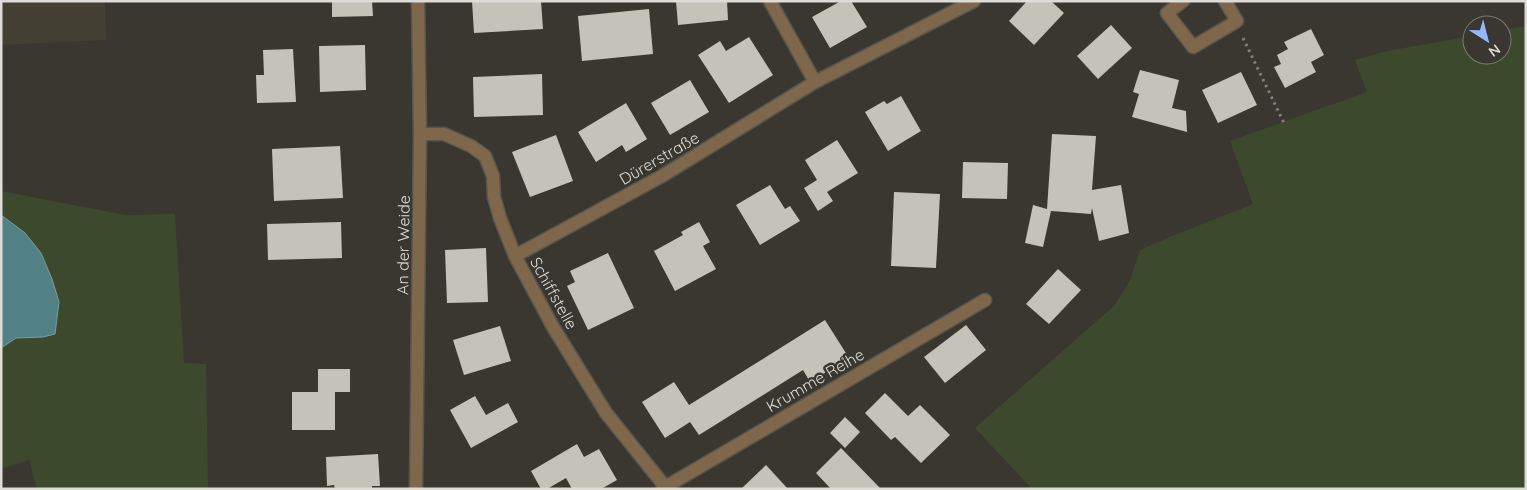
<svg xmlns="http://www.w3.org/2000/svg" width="1527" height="490" viewBox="0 0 1527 490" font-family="Quicksand,sans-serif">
<rect width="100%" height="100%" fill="#393730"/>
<path fill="#433f32" d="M1,1h104l1,39 -105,5z"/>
<g fill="#3d492d">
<path d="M1526,26v463h-494l-57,-61 140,-123 16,-27 9,-28 32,-14 81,-32 -23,-63 137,-49 -12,-32 32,-9 85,-15v19h30v-25z"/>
<path d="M1,191l124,24 50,-1 9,149 22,1 2,125h-171l-8,-29 -28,9v-121l15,-10 27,-1 11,-3 5,-32 -34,-69 -24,-18z"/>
</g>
<path fill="#518187" stroke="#7b9c9f" d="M1,215l24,18 16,20 11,26 7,23 -4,32 -12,3 -27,1 -15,10z"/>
<g fill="#c4c2b9">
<path d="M332,1h40l1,15 -41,1z"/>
<path d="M472,1h69l2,28 -69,4z"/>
<path d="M676,1h51l1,19 -50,5z"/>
<path d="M841,1h10l16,26 -37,21 -18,-31z"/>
<path d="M1027,1h24l13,12 -30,32 -25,-24z"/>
<path d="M649,9l4,45 -71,7 -4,-45z"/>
<path d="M1111,25l21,23 -34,31 -21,-23z"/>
<path d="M1311,29l13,26 -13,7 5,10 -31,16 -11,-21 7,-3 -4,-9 11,-6 -4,-7z"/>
<path d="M749,37l24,38 -44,28 -31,-48 22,-14 6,10z"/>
<path d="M365,45l1,45 -46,2 -1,-46z"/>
<path d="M293,49l3,53 -39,1 -1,-28h8l-1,-25z"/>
<path d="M1140,70l39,10 -7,28 14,3 1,21 -55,-15 7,-23 -6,-2z"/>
<path d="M1241,72l16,33 -39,18 -16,-33z"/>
<path d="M542,74l1,41 -69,2 -1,-40z"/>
<path d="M690,80l19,32 -39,23 -19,-32z"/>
<path d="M901,96l20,35 -33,20 -23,-39 19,-11 3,3z"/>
<path d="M626,103l21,36 -21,13 -4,-7 -26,17 -18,-30z"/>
<path d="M1052,134l44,2 -4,54 29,-5 8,48 -30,8 -7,-33 -1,6 -40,-3 -8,36 -18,-4 8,-38 14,4z"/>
<path d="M556,135l17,46 -43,16 -18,-45z"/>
<path d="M837,140l21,33 -31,19 6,9 -15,10 -14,-23 13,-8 -12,-20z"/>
<path d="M340,146l3,52 -69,3 -2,-52z"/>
<path d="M963,162l45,1 -1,36 -45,-1z"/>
<path d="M770,185l15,24 5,-3 10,15 -40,24 -24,-40z"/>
<path d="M894,192l46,2 -4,74 -45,-2z"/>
<path d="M341,222l1,36 -74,2 -1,-36z"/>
<path d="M699,222l11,20 -7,4 13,23 -41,22 -21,-40 29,-16 -2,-3z"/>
<path d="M486,248l2,54 -41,1 -2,-53z"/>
<path d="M608,253l26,55 -46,22 -21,-44 8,-4 -5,-11z"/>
<path d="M1058,269l23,21 -32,34 -23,-20z"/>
<path d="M825,320l24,38 -39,24 -7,-12 -104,65 -9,-13 -25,16 -23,-36 32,-20 15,23z"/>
<path d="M966,325l20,25 -41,33 -21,-26z"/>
<path d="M500,326l11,35 -47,14 -11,-35z"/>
<path d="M318,369h32v23h-15v38h-43v-38h26z"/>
<path d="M885,393l23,23 12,-11 30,30 -29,28 -26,-26 -4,3 -26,-27z"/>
<path d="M475,396l11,19 22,-12 10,19 -47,26 -21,-38z"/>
<path d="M845,417l15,15 -15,16 -15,-15z"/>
<path d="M577,444l7,13 15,-8 18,31 -16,9h-29l-6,-11 -19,11h-6l-10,-18z"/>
<path d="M841,448l40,41h-50l-15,-16z"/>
<path d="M378,454l2,32h-8v3h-37l-1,-4 -7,1 -1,-29z"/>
<path d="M766,465l22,24h-47z"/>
</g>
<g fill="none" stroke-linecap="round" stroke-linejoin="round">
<defs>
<g id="minor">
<path d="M770,1l45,81"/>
<path d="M1183,1l-16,12 26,34 44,-26 -12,-20"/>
<path d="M420,134h24l27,12 14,10 8,20 1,21 6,21 15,38 38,71 53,86 61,76"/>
<path d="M515,256l147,-80 153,-94 159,-81"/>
<path d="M416,489l4,-355 -2,-133"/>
<path d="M662,489l323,-189"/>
</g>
</defs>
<use href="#minor" stroke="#57554e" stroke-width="15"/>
<path stroke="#807e78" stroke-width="3" stroke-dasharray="2.5 4" stroke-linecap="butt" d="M1243,38l42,87"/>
<use href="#minor" stroke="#7e674b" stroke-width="12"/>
</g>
<g text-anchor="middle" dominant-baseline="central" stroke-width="5" stroke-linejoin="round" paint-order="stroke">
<g font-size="16" fill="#dddcd7" stroke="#393730">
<text transform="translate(659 158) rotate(-30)">Dürerstraße</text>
<text transform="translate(403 245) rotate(-89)">An der Weide</text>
<text transform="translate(554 293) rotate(61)">Schiffstelle</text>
<text transform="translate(815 380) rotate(-30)">Krumme Reihe</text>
</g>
</g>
<rect width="1527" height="490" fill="none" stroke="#dddcd7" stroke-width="5"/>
<g transform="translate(1487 40) rotate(144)"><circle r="24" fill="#393730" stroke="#7b7973"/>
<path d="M0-4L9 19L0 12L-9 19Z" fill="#96b6fd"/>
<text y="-8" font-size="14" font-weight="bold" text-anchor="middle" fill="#dddcd7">N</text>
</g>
</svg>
